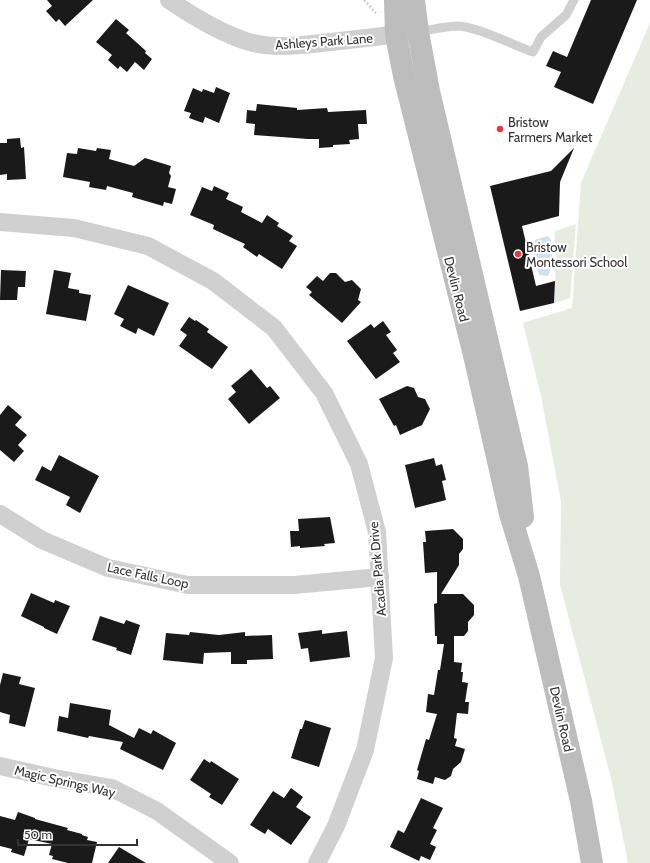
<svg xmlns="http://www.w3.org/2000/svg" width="650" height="863" viewBox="0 0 650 863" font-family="Cabin,sans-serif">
<rect width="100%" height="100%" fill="#fff"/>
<g fill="#e6ecdf">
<path d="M650,23v840h-22l-17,-85 -51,-193 1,-84 -20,-105 -18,-73 49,-15 9,-125z"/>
<path d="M576,224l-6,74 -16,5 3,-58h-2v-14z"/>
</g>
<path fill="#cfe2ee" d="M547,236l3,2c3,6 2,33 -2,38l-9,-1 -7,-27 1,-5 2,-3z"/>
<g fill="#1a1a1a">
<path d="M47,0h46l-28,26 -6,-7 -3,3 -10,-11 6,-5z"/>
<path d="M591,0h46l-44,104 -39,-17 7,-15 -15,-6 7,-15 14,6z"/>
<path d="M116,19l13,11 -3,3 20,18 -1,2 7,6 -8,11 -9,-8 -8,10 -7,-6 -2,3 -10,-9 4,-5 -16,-13z"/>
<path d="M216,87l14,6 -11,30 -14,-6 -2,6 -14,-5 2,-5 -7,-2 9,-23 9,4 1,-3 11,4z"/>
<path d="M257,104l40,4v2l30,-2 1,4 38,-2 1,14h-9l1,15 -10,1 1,4 -17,1v2l-14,1v-9h-11l-54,-4 1,-11 -9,-1 1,-13 9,1z"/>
<path d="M20,138l1,10 3,-1 2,32 -19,1v-6l-7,1v-32h7v-4z"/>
<path d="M78,148l18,3 1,-3 14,2 -2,9 25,7 11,-8 26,8 -2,7 2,3 -3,11 8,2 -4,15 -8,-2 -1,4 -31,-9 1,-4 -26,-7 -1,4 -17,-3 1,-5 -27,-5 4,-24 10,1z"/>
<path d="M574,148l-14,34 -1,34 -37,10 14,60 19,-5 -1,22 -34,8 -30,-125 61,-15z"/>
<path d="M214,186l15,7 -3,6 17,8 -2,5 21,11 5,-8 12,8 -2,3 16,10 -4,5 8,5 -15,23 -23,-15 -2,3 -14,-10 2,-3 -32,-15 1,-4 -24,-10 12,-28 10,4z"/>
<path d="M1,270l25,1 -1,16h-7l-1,13h-17z"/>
<path d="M54,270l17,3 -3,15 11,2v3l12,2 -5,26 -40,-7z"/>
<path d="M330,273h6l9,9 7,-2 9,9 -3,11 3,2 -19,21 -33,-28 3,-3 -6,-5 11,-11 6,5z"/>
<path d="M128,285l41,18 -15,33 -16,-8 -2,6 -16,-8 4,-7 -10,-5z"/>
<path d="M189,317l6,4 1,-1 13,9 -2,3 21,15 -16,22 -33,-23 8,-11 -7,-5z"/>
<path d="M383,321l8,11 -5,3 11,15 -4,3 7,9 -24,17 -29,-38 24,-17 3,4z"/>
<path d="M251,369l16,19 3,-2 10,12 -31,26 -21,-25 8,-7 -5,-6z"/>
<path d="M407,386l7,2 4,9 7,2 5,10 -8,16 -22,10 -4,-10 -2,1 -15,-27z"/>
<path d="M8,405l14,12 -7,8 12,10 -9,10 6,6 -10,11 -14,-12v-35z"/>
<path d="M59,455l40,21 -19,37 -14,-8 4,-8 -35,-17 7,-14 9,5z"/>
<path d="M434,458l2,8 6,-2 4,16 -4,1 4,19 -31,8 -10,-43z"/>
<path d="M330,517l5,26 -11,1 1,2 -25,2v-2l-9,1 -1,-16h9l-1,-12z"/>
<path d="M453,529l10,10v10l-4,5v11l-18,29h22l11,11v10l-6,7v9l-4,5h-10v26l8,1 -1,9h2l-1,10 6,1 -3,19h4l-1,12 -11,-1 -3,25 3,1 -2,7 10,3 -4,13 -8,7 -2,7 -6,4 -10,-3 -2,7 -16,-5 2,-8 -2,-1 9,-31 3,1 8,-26 -11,-2 2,-18 6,1 4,-25h2l4,-26h-7v-8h-2l-1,-32 3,-1v-31l-12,1 -2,-31h3l-1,-11z"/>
<path d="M31,593l23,10 1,-3 15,6 -13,28 -13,-6v-1l-23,-11z"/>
<path d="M100,616l24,8 2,-4 14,5 -9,30 -15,-5 1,-2 -25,-8z"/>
<path d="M322,630v4l25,-3 3,26 -40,5 -2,-14 -7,1 -3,-16z"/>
<path d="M190,632l29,3 26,-3v4l27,-1 1,24 -26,1v4h-16v-12l-27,1 -1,11 -40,-4 3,-27 23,2z"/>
<path d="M3,673l18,4 -2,7 16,4 -10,39 -16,-4 1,-8 -10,-3v-27z"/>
<path d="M70,703l41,7 -2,15 25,13 5,-10 12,6 2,-4 23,13 -13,27 -43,-21 3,-7 -34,-6 -1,2 -31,-7 2,-15 9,2z"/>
<path d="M305,720l26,8 -12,39 -28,-9 9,-29h2z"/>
<path d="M204,759l6,4 1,-2 28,18 -17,26 -13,-8 2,-3 -21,-14z"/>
<path d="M291,788l12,9 -7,10 15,10 -20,28 -23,-16 -3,5 -15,-9 23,-34 11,7z"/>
<path d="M421,798l22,10 -10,20 4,2 -7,14 6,3 -6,13 -9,-4 -2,5 -29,-14 8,-17 6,3z"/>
<path d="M18,812l17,6v1l33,9 -1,2 15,4v1l6,2 -1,3 10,2 -5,21h-24l-16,-4 1,-3 -4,-1 3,-11 -23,-5 -5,17 -13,-4 1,-3 -12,-3v-30l15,4z"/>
<path d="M119,847l27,16h-38z"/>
</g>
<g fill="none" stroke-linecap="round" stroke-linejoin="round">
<path stroke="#cdcdcd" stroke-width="2.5" stroke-dasharray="2 2" stroke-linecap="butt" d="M364,0l12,13"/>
<path stroke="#d0d0d0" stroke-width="9" d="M418,32c13,-2 27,-6 40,-6 20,1 55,19 75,26l8,-15 25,-22 8,-15"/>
<g stroke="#d0d0d0" stroke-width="18">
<path d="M169,0c25,17 51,33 80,42 24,7 57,3 82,0 26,-3 52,-6 78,-9"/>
<path d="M0,222l74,6 74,18 65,35 61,47 50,65 35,71 18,68 7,126 -19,92 -29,76 -19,37"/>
<path d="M0,514l42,26 66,28 80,17h106l86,-8"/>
<path d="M0,766l54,12 58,10 45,23 73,52"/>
</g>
<g stroke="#bdbdbd" stroke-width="22">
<path d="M395,0l1,35 8,41 70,279 36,159 19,62 52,225 11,62"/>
<path d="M414,0l4,32 11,59 88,375 6,51"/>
</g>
</g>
<g fill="#e63946" stroke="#fff" stroke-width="1.5">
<circle cx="500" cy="129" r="4"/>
<circle cx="518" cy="254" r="4"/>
</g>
<g text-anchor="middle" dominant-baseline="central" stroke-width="4" stroke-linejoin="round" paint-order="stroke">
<g font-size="13" fill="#333" stroke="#fff">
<text transform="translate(324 41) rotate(-4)">Ashleys Park Lane</text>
<text transform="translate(457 289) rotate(76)">Devlin Road</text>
<text transform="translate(377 569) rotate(-95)">Acadia Park Drive</text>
<text transform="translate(148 575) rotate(12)">Lace Falls Loop</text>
<text transform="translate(562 719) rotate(77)">Devlin Road</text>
<text transform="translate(65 781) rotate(13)">Magic Springs Way</text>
</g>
<g font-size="13" fill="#333" stroke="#fff" text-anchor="start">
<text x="508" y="122">Bristow<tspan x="508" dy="15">Farmers Market</tspan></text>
<text x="526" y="247">Bristow<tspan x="526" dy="15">Montessori School</tspan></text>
</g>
</g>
<path d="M18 839v6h119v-6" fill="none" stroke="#333333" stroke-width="2"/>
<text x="24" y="839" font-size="12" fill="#333333" stroke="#ffffff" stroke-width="3" paint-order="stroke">50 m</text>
</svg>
